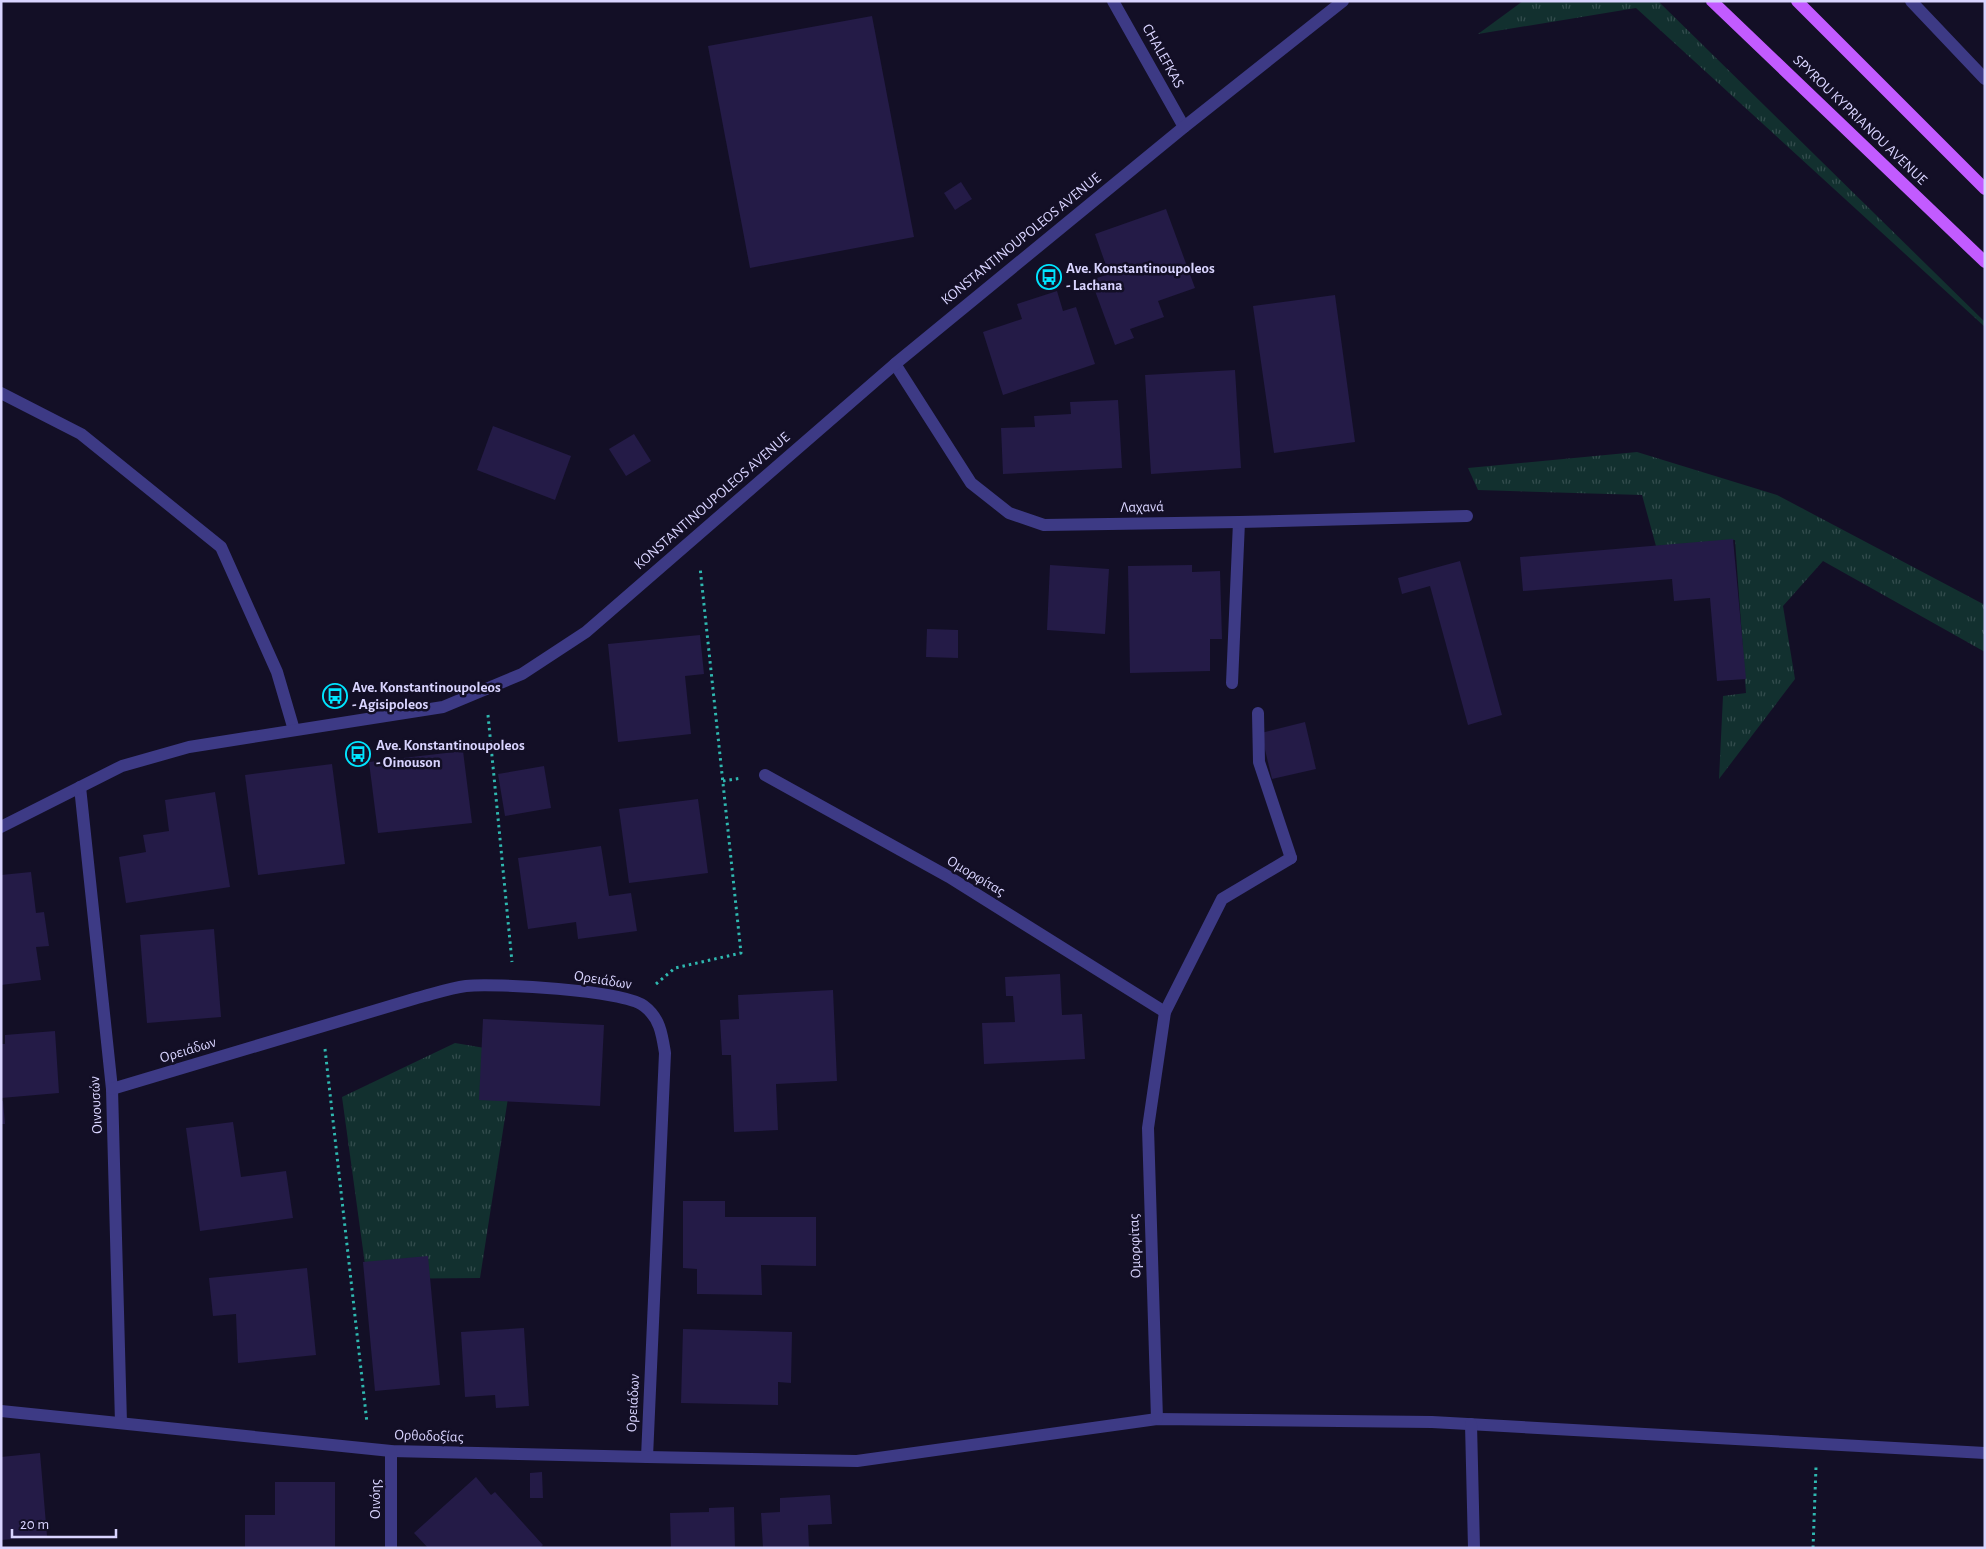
<svg xmlns="http://www.w3.org/2000/svg" width="1986" height="1549" viewBox="0 0 1986 1549" font-family="'Alegreya Sans',sans-serif">
<defs>
<pattern id="grass-tufts" width="24" height="20" patternUnits="userSpaceOnUse" patternTransform="scale(1.25)"><rect width="24" height="20" fill="#12302f"/><path d="M3 7l-1-3M5 7V3M7 7l1-3M15 17l-1-3M17 17v-4M19 17l1-3" fill="none" stroke="#344d4e"/></pattern>
</defs>
<rect width="100%" height="100%" fill="#130f26"/>
<g fill="url(#grass-tufts)">
<path d="M1523,1h135l327,321v5l-349,-319 -158,26z"/>
<path d="M1637,452l140,43 208,110v47l-162,-91 -40,45 12,73 -76,100 4,-83 23,-3 -11,-153 -79,6 -14,-51 -164,-5 -10,-22z"/>
<path d="M455,1043l60,10 -35,225 -113,1 -25,-182z"/>
</g>
<g fill="#241b47">
<path d="M872,16l42,221 -164,31 -42,-222z"/>
<path d="M961,182l11,17 -17,11 -11,-17z"/>
<path d="M1166,209l29,79 -37,13 6,16 -34,12 4,9 -19,7 -24,-65 18,-6 -14,-40z"/>
<path d="M1057,291l6,20 13,-4 19,57 -92,31 -20,-63 39,-13 -5,-15z"/>
<path d="M1335,295l20,147 -81,11 -21,-147z"/>
<path d="M1235,370l6,98 -90,6 -6,-99z"/>
<path d="M1118,400l4,68 -119,6 -2,-46 34,-1 -1,-11 37,-2 -1,-12z"/>
<path d="M493,426l78,30 -16,44 -78,-30z"/>
<path d="M634,434l17,27 -25,15 -17,-27z"/>
<path d="M1733,539l13,140 -29,2 -7,-83 -36,3 -2,-22 -149,12 -3,-34z"/>
<path d="M1460,561l42,154 -34,10 -38,-139 -28,8 -4,-16z"/>
<path d="M1050,565l59,4 -4,65 -58,-4z"/>
<path d="M1192,565v7l28,-1 2,68h-12v32l-80,2 -2,-107z"/>
<path d="M927,629l31,1v28l-32,-1z"/>
<path d="M700,635l4,39 -19,2 6,58 -73,8 -10,-98z"/>
<path d="M1305,722l11,47 -44,10 -11,-46z"/>
<path d="M463,751l9,72 -94,10 -9,-71z"/>
<path d="M332,764l13,100 -87,11 -13,-100z"/>
<path d="M544,766l7,42 -46,8 -7,-42z"/>
<path d="M215,792l15,95 -104,16 -7,-46 27,-5 -3,-17 26,-4 -4,-31z"/>
<path d="M698,799l10,74 -79,10 -10,-74z"/>
<path d="M601,846l8,50 22,-3 6,38 -59,8 -2,-17 -48,7 -10,-71z"/>
<path d="M31,872l5,41 8,-1 5,34 -13,1 5,33 -40,5v-110z"/>
<path d="M214,929l7,88 -74,6 -7,-88z"/>
<path d="M1060,974l2,41 20,-1 3,45 -101,5 -2,-41 33,-1 -2,-26h-7l-1,-19z"/>
<path d="M833,990l4,91 -61,3 2,46 -44,2 -3,-77h-9l-2,-35 19,-1 -1,-24z"/>
<path d="M483,1019l121,6 -4,81 -121,-6z"/>
<path d="M55,1031l4,62 -58,5v-54h4v-9z"/>
<path d="M1,1101h2l2,23h-4z"/>
<path d="M233,1122l8,55 45,-6 7,47 -93,13 -14,-103z"/>
<path d="M683,1201h42v16h91v49l-55,-1 1,30 -65,-1v-25l-14,-1z"/>
<path d="M428,1256l12,129 -65,6 -12,-129z"/>
<path d="M307,1268l9,87 -78,8 -2,-49 -23,2 -4,-38z"/>
<path d="M524,1328l5,78 -33,2 -1,-13 -30,2 -4,-65z"/>
<path d="M683,1329l109,3 -1,51 -13,-1v23l-97,-2z"/>
<path d="M40,1453l7,83 -46,4v-83z"/>
<path d="M542,1472l1,26h-13v-25z"/>
<path d="M476,1477l15,18 4,-3 48,53 -3,3h-112l-14,-15z"/>
<path d="M275,1482h60v66h-90v-33h30z"/>
<path d="M830,1495l2,29 -24,1 1,23h-46l-2,-35 19,-1v-14z"/>
<path d="M734,1507l1,41h-64l-1,-35 39,-1v-4z"/>
</g>
<g fill="none" stroke-linecap="round" stroke-linejoin="round">
<g stroke="#2fb8b0" stroke-width="3" stroke-dasharray="2.5 4" stroke-linecap="butt">
<path d="M488,715l24,247"/>
<path d="M723,781l19,-3"/>
<path d="M656,984l19,-16 66,-15 -41,-386"/>
<path d="M325,1049l42,374"/>
<path d="M1813,1548l3,-81"/>
</g>
<g stroke="#3d3a85" stroke-width="12">
<path d="M1232,683l7,-161"/>
<path d="M1258,713l1,49 32,96"/>
</g>
<g stroke="#3d3a85" stroke-width="12">
<path d="M1113,1l71,126"/>
<path d="M1911,1l74,78"/>
<path d="M895,364l76,119 38,30 35,12 195,-3 228,-6"/>
<path d="M1,393l80,41 140,113 56,125 17,58"/>
<path d="M765,775l184,102 216,135"/>
<path d="M80,787l32,302 9,334"/>
<path d="M112,1089l305,-91c16,-4 33,-10 49,-12 28,-3 158,4 178,20 16,12 18,28 21,47l-18,404"/>
<path d="M1,1411l390,40 256,6 210,4 300,-42 275,3 553,31"/>
<path d="M1157,1419l-9,-291 17,-116 57,-113 69,-41"/>
<path d="M1471,1424l3,124"/>
<path d="M391,1548v-97"/>
</g>
<path stroke="#3d3a85" stroke-width="12" d="M1,827l121,-61 67,-19 254,-40 79,-33 64,-42 309,-268 289,-237 159,-126"/>
<g stroke="#c25bff" stroke-width="12">
<path d="M1712,1l273,261"/>
<path d="M1797,1l188,188"/>
</g>
</g>
<defs>
<symbol id="bus-ring" viewBox="-11 -11 22 22"><circle r="9.5" fill="#130f26" stroke="#00e5ff" stroke-width="1.5"/><path d="M-5-6H5V4H4V6H2V4H-2V6H-4V4H-5ZM-3.5-4V0h7V-4ZM-3.5 1.2v1.5H-2V1.2ZM2 1.2v1.5H3.5V1.2Z" fill="#00e5ff"/></symbol>
</defs>
<g fill-rule="evenodd">
<use href="#bus-ring" x="1035" y="263" width="28" height="28"/>
<use href="#bus-ring" x="321" y="682" width="28" height="28"/>
<use href="#bus-ring" x="344" y="740" width="28" height="28"/>
</g>
<g text-anchor="middle" dominant-baseline="central" stroke-width="5" stroke-linejoin="round" paint-order="stroke">
<g font-size="15" fill="#d9d4ff" stroke="#130f26">
<text transform="translate(1163 56) rotate(61)">CHALEFKAS</text>
<text transform="translate(1860 120) rotate(44)">SPYROU KYPRIANOU AVENUE</text>
<text transform="translate(1021 239) rotate(-39)">KONSTANTINOUPOLEOS AVENUE</text>
<text transform="translate(712 501) rotate(-41)">KONSTANTINOUPOLEOS AVENUE</text>
<text transform="translate(1142 507) rotate(-1)">Λαχανά</text>
<text transform="translate(976 876) rotate(31)">Ομορφίτας</text>
<text transform="translate(603 980) rotate(9)">Ορειάδων</text>
<text transform="translate(188 1050) rotate(-17)">Ορειάδων</text>
<text transform="translate(96 1105) rotate(-93)">Οινουσών</text>
<text transform="translate(1135 1246) rotate(-92)">Ομορφίτας</text>
<text transform="translate(633 1403) rotate(-87)">Ορειάδων</text>
<text transform="translate(429 1436) rotate(2)">Ορθοδοξίας</text>
<text transform="translate(375 1499) rotate(-90)">Οινόης</text>
</g>
<g font-size="15" font-weight="bold" fill="#d9d4ff" stroke="#130f26" text-anchor="start">
<text x="1066" y="268">Ave. Konstantinoupoleos<tspan x="1066" dy="17">- Lachana</tspan></text>
<text x="352" y="687">Ave. Konstantinoupoleos<tspan x="352" dy="17">- Agisipoleos</tspan></text>
<text x="376" y="745">Ave. Konstantinoupoleos<tspan x="376" dy="17">- Oinouson</tspan></text>
</g>
</g>
<rect width="1986" height="1549" fill="none" stroke="#d9d4ff" stroke-width="5"/>
<path d="M12 1529v8h104v-8" fill="none" stroke="#d9d4ff" stroke-width="2.5"/>
<text x="20" y="1529" font-size="15" fill="#d9d4ff" stroke="#130f26" stroke-width="4" paint-order="stroke">20 m</text>
</svg>
